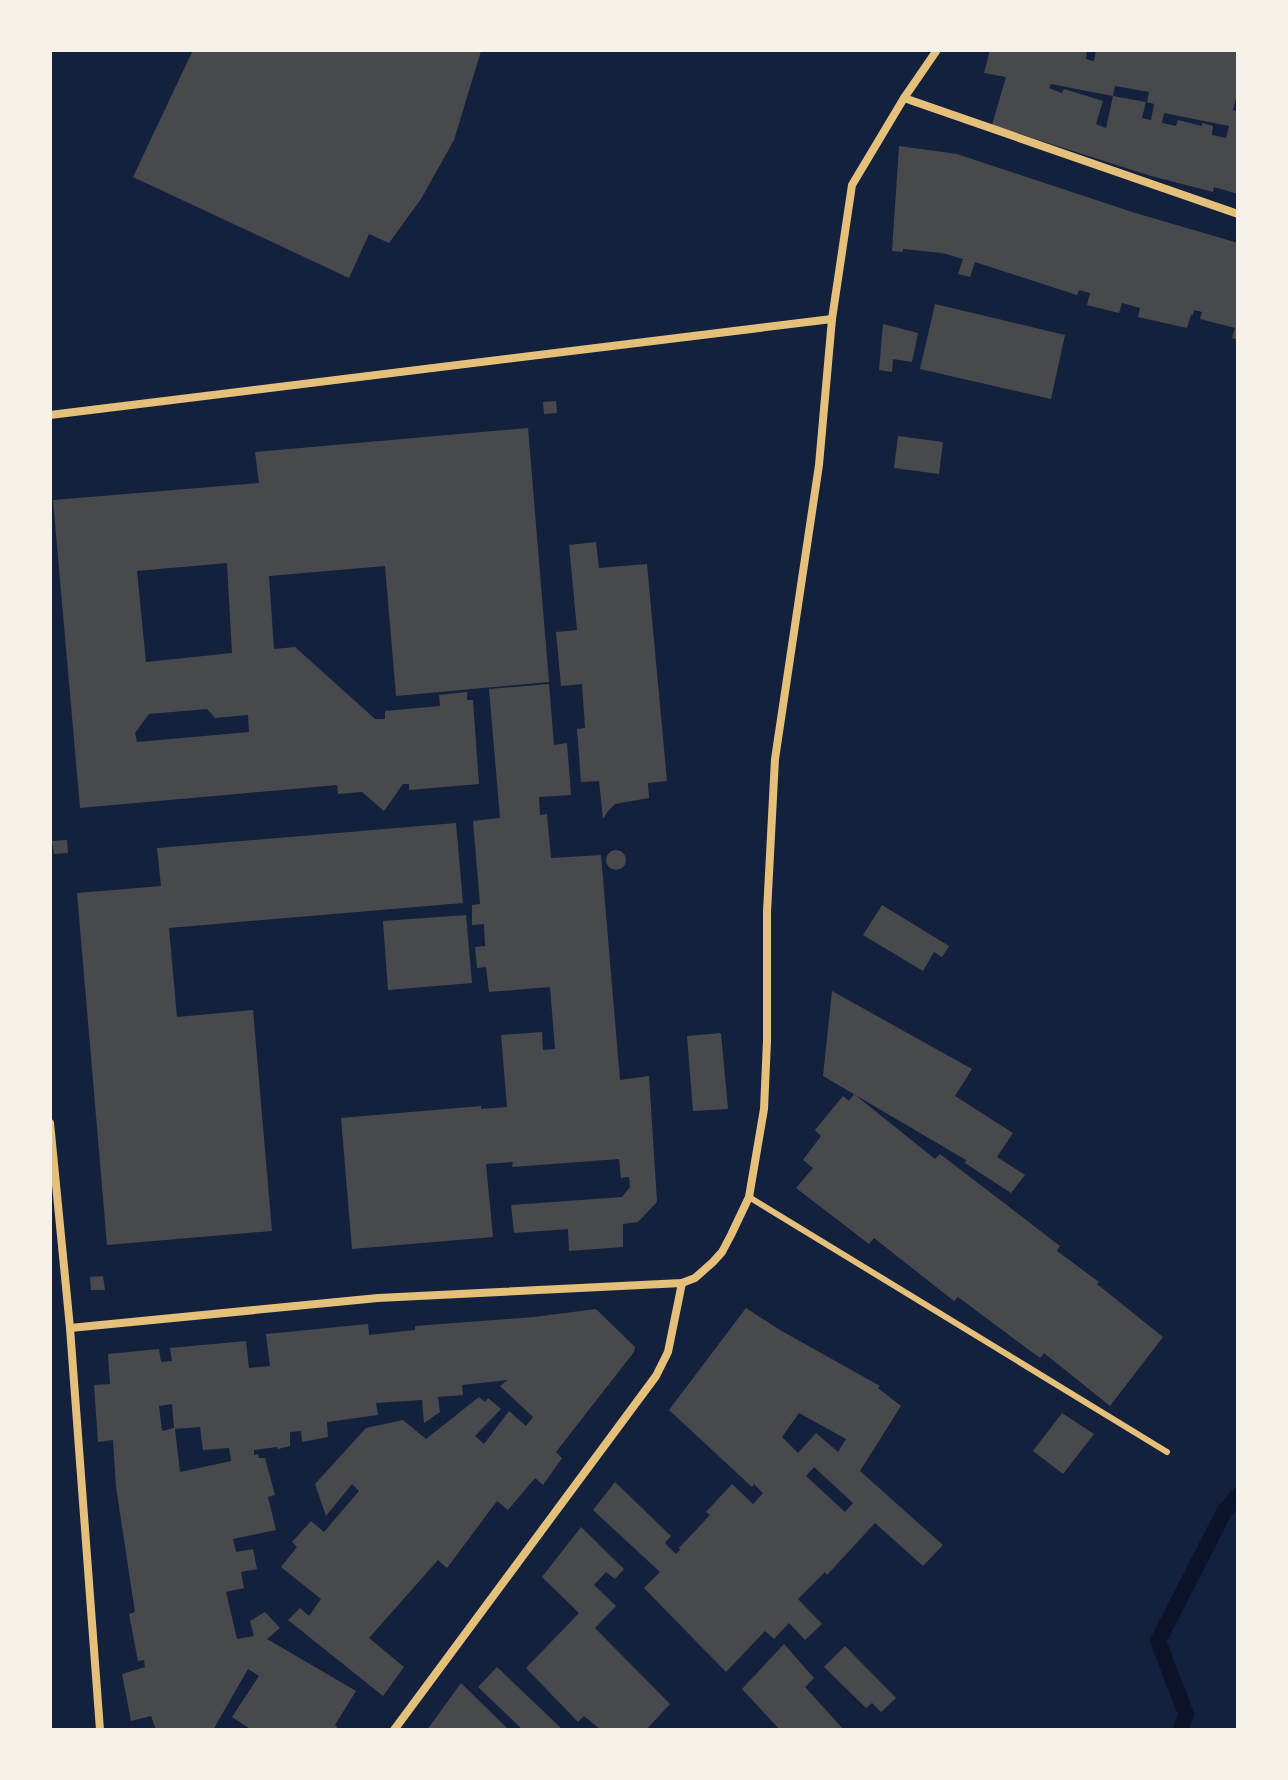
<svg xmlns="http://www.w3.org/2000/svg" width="1288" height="1780" viewBox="0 0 1288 1780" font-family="'Titillium Web',sans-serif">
<rect width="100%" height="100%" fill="#14213d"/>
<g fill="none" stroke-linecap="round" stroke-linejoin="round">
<path stroke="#0b132b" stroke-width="16" d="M1181,1730l5,-16 -28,-73 66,-129 14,-17"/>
</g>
<g fill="#48494c" fill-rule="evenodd">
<path d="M193,50h287l1,1 -27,89 -33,59 -32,44 -20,-9 -20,44 -216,-101z"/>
<path d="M990,50h97l-1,9 8,2 2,-11h142v40l-5,20 5,2v82l-24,-7 -1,5 -62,-16 -159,-51 14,-48 -22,-4zM1051,84l62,12 2,-10 34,6 -2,10 7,2 -3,16 -9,-2 4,-16 -33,-6 -7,32 -10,-4 7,-23 -39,-12 -2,4 -13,-5zM1164,113l65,13 -3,12 -14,-3 1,-9 -11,-3v3l-24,-6 -2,6 -14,-3z"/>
<path d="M899,146l58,8 175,58 106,31v97l-6,-2 3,-10 -35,-9 2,-7 -8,-2 -1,5h-2l-4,13 -49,-11 2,-9 -18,-5 -3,10 -32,-8 3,-12 -11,-3 -2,5 -102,-33 -5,15 -12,-3 5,-15 -21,-6 -39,-4v3l-11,-1z"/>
<path d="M935,304l130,31 -14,64 -131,-30z"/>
<path d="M883,324l35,9 -6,29 -19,-3 -1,13 -13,-2z"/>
<path d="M556,401l1,12 -13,1 -1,-12z"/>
<path d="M528,428l21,254 -153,14 -11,-130 -116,10 5,73 21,-2 80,72h10v-8l55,-5 -1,-11 28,-3v8h6l6,84 -70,6v-6h-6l-19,27 -22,-19 -24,2 -1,-9 -257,23 -27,-308 206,-17 -4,-31zM227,563l5,90 -86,9 -9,-91zM207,709l8,9 33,-3 1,17 -112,10 -2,-9 14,-19z"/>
<path d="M898,436l45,6 -4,32 -45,-6z"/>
<path d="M596,542l3,26 48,-4 20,217 -19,2 1,15 -34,6 -7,7 -5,8 -4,-38 -18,1 -4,-53 8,-1 -3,-44 -21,2 -5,-54 21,-2 -8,-85z"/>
<path d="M549,684l5,61 13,-2 4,52 -32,2 1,18 7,-1 4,44 50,-3 19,225 29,-4 8,126 -19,20 -15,2v23l-54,4 -1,-22 -54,4 -3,-28 111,-8 8,-10 -1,-10 -8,1 -2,-19 -107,8 1,-5 -27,2 7,73 -141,12 -11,-131 140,-12v3l26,-2 -6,-72 41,-3 1,18 12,-1 -5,-62 -61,5 -3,-25 -9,1 -2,-21 10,-1 -1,-22 -12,1v-20l8,-1 -7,-83 27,-3 -11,-129z"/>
<path d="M456,823l7,80 -294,25 8,89 76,-7 19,221 -165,14 -30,-352 84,-7 -4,-38z"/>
<path d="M67,840l1,13 -14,1 -2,-13z"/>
<circle cx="616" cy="860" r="10"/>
<path d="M882,905l67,41 -7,11 -8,-5 -11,19 -60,-36z"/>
<path d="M466,915l6,68 -84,7 -5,-69z"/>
<path d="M832,991l140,78 -17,27 58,37 -16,24 28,18 -14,18 -46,-30 1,-3 -143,-84z"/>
<path d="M721,1033l7,76 -35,2 -6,-75z"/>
<path d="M854,1094l81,65 5,-5 120,92 -3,5 42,31 -2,2 66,53 -53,69 -66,-53 -4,5 -82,-61 -4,4 -80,-63 -5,6 -73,-56 17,-20 -10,-8 18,-24 -6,-6 28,-34 6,5z"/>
<path d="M103,1276l2,14h-14l-1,-13z"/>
<path d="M746,1308l34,22 100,56 -2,2 23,18 -41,65 83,74 -20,21 -48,-43 -48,52 -2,-3 -27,27 24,25 -17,16 -16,-17 -15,16 -9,-8 -39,41 -82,-84 16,-16 -67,-62 22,-28 56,54 -6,7 11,11 4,-4 -1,-2 31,-33 -4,-3 26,-28 21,20 10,-11 -9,-9 -2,3 -83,-77zM799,1413l47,26 -8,13 -22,-19 -18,20 -16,-16zM814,1467l39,36 -8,9 -39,-36z"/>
<path d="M596,1309l39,38 -1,5 -78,100 6,6 -19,27 -8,-7 -27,32 -11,-9 -50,67 -9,-8 -69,78 35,29 -21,29 -95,-76 12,-12 9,8 12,-17 -40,-32 16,-20 -5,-5 19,-21 13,11 35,-41 -7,-7 -26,32 -11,-32 51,-56 37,-8 23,19 53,-42 6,5 3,-4 13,11 -26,27 9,8 25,-33 17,15 7,-9 -33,-31 8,-6 -46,5 1,10 -25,2 2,15 -16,11 -2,-23 -46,3 2,12 -51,7 1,15 -26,5 -1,-11 -11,1v14l-12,3 -1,-2 -23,3v5l4,-1 1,4h6l10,37 -7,2 8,33 -43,9 3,13 17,-3 4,20 -16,3 3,16 -18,4 11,47 17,-3 -4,-15 15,-9 15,16 -13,11 89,52 -21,34 5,5h-88l-20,-13 27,-41 -11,-7 -35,61h-57l-5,-14 -20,5 -9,-47 23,-7 -1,-7 -6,1 -9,-47 6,-2 -19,-125 -3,-47 -15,2 -4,-57 16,-1 -2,-30 51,-5 2,13 11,-1 -2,-13 76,-7 3,27 21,-2 -4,-32 102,-10 1,11 46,-5v-4l119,-9zM172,1404l2,24 -12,3 -3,-25zM200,1427l3,23 26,-2 2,13 -51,11 -5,-43z"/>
<path d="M1062,1413l32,21 -31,40 -30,-23z"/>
<path d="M581,1527l43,42 -9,10 -9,-7 -12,13 22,21 -21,22 75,76 -24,26h-45l-17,-14 -6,6 -52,-54 53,-55 -37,-36z"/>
<path d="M784,1644l30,34 -9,9 39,43h-64l-38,-41z"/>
<path d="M845,1646l51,52 -15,14 -9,-9 -6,5 -42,-41z"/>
<path d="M497,1667l66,63h-40l-45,-43z"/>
<path d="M461,1683l48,47h-82z"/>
</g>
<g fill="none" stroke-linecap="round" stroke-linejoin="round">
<path stroke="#e5c07b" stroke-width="6" d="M749,1197l418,255"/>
<g stroke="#e5c07b" stroke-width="8">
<path d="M904,98l334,116"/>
<path d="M50,415l782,-96"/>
<path d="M50,1123l20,205 30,402"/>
<path d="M70,1328l308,-30 304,-15 13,-5 18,-16 9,-10 9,-17 18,-38 15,-88 3,-68v-129l8,-153 44,-294 13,-146 20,-134 52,-87 33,-48"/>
<path d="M394,1730l262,-354 12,-24 14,-69"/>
</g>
</g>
<rect width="1288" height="1780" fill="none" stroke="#f6f1e7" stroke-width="104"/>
</svg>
